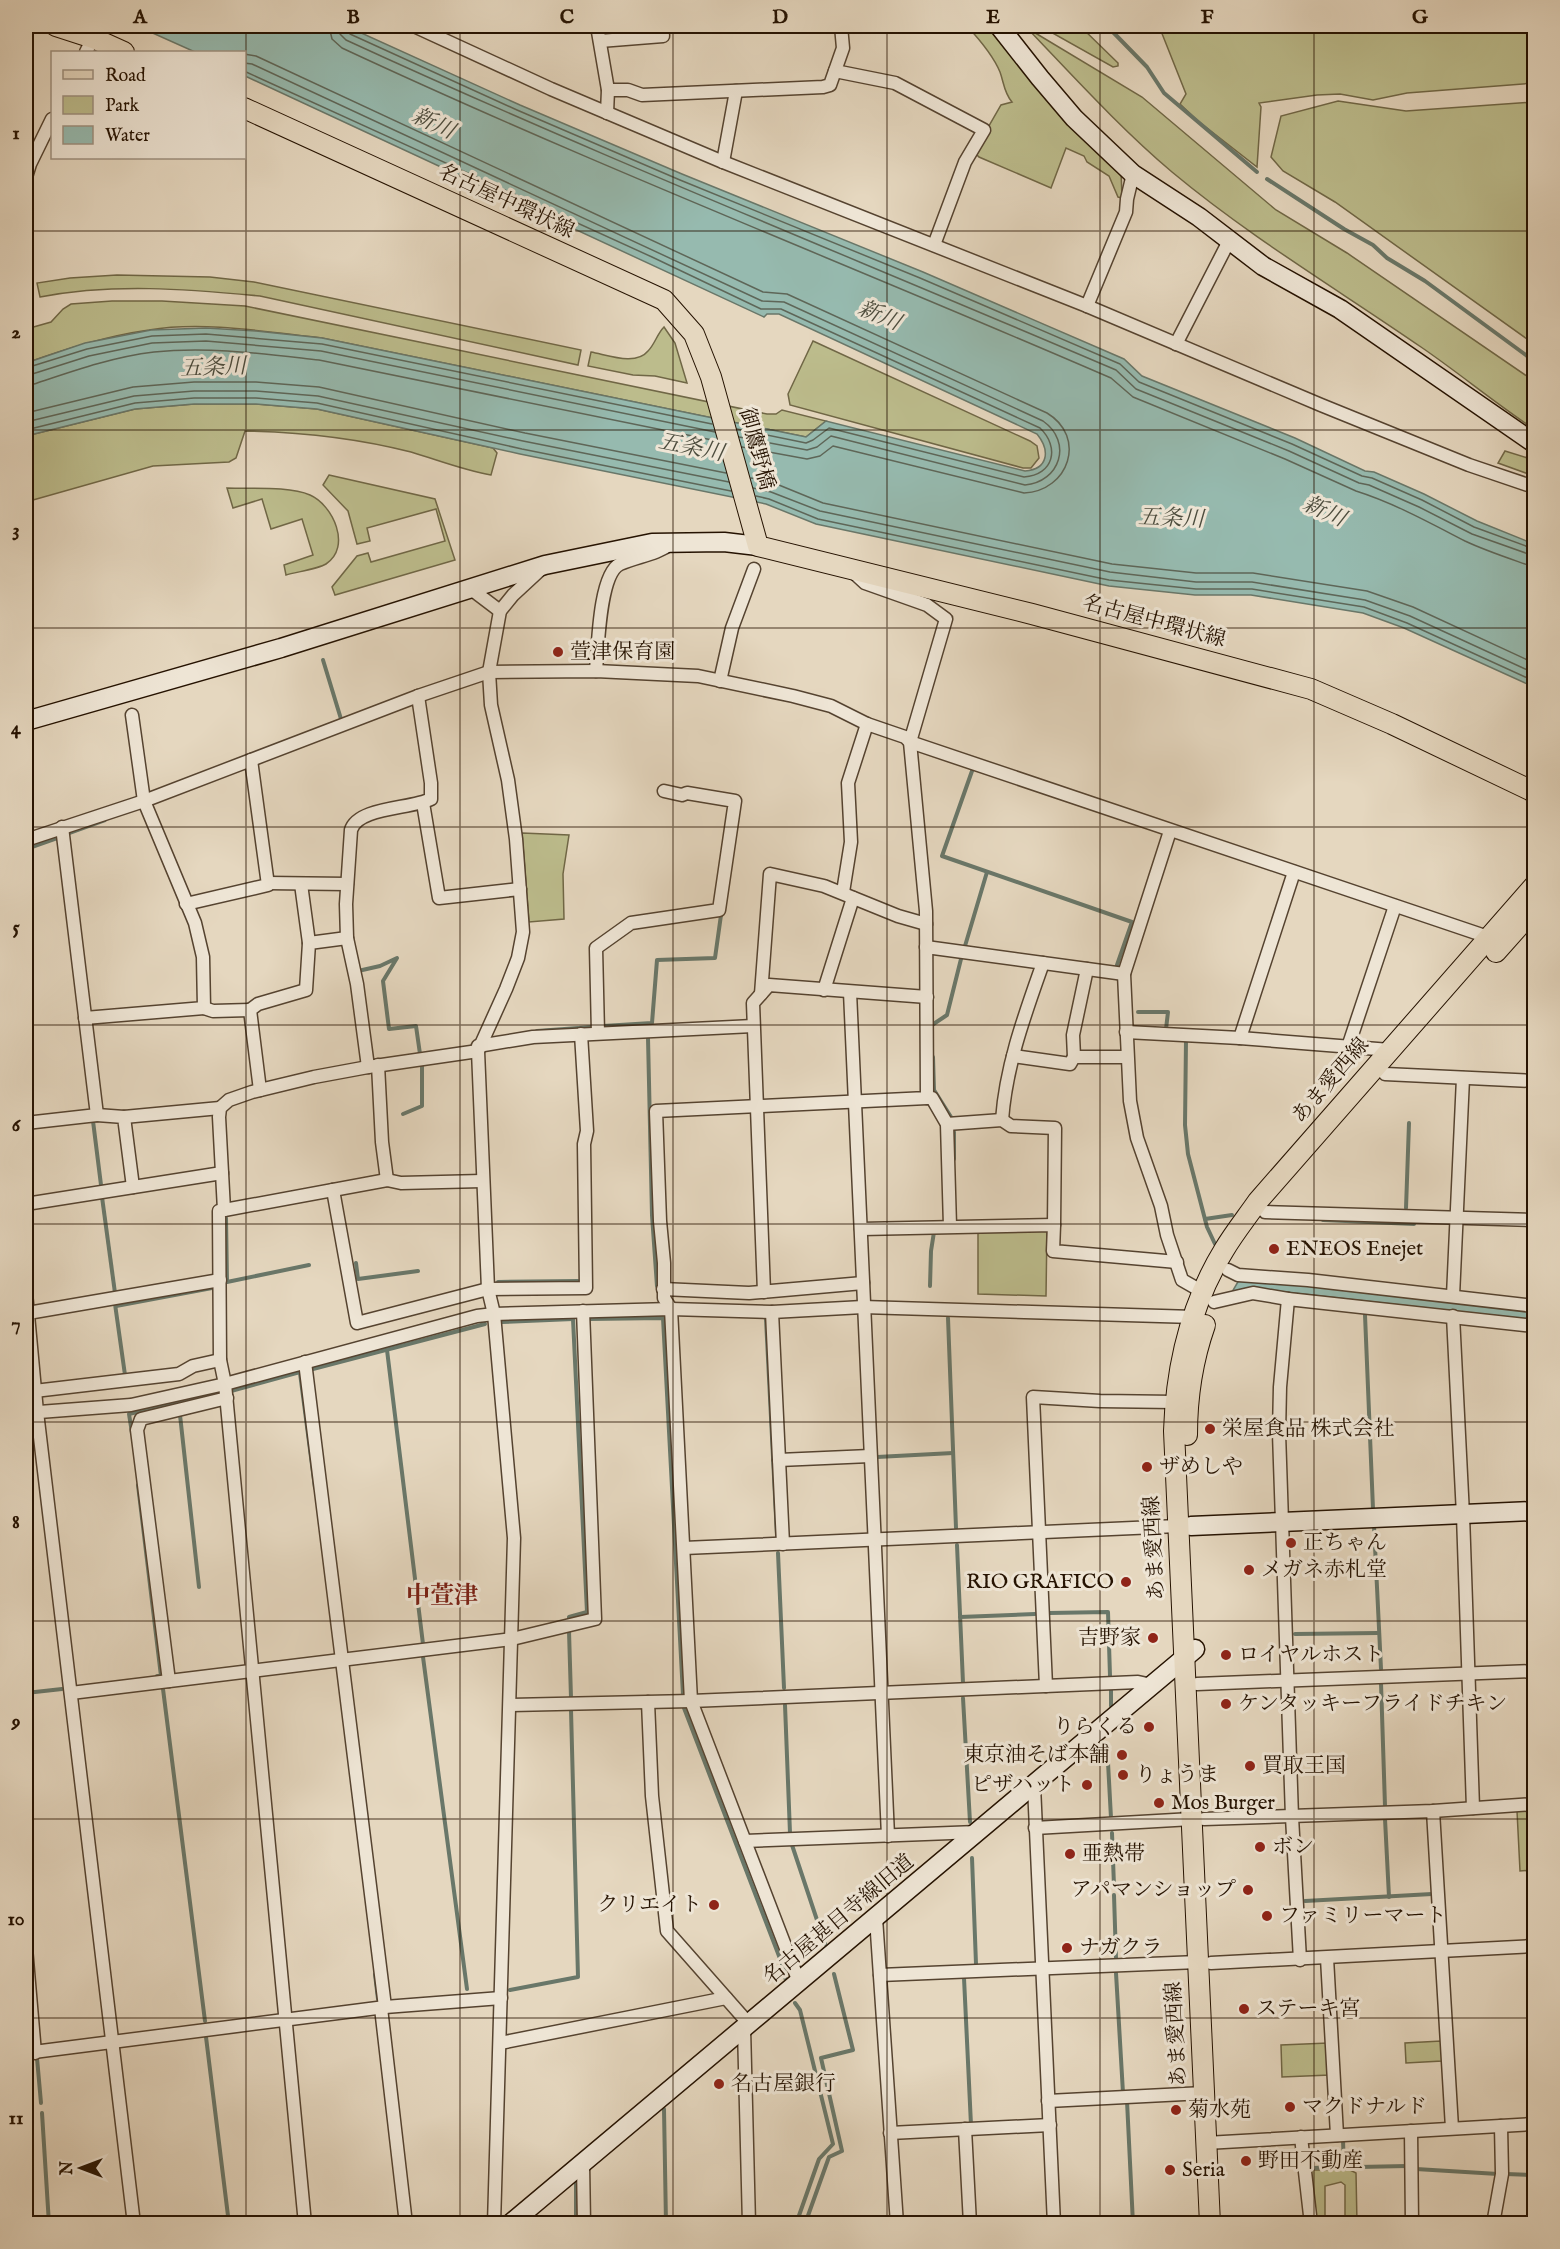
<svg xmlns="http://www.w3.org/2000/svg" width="1560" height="2249" viewBox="0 0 1560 2249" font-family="'IM FELL English','Noto Serif JP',serif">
<rect width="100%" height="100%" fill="#e5d7bf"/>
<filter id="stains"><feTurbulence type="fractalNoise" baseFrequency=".00333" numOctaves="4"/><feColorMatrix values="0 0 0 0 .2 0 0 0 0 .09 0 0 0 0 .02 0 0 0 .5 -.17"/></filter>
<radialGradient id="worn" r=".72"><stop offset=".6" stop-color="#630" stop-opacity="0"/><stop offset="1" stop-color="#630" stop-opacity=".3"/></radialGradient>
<g fill="#bcbc8c" stroke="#706746" stroke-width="1.5">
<path d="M967,26h21l43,51 90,94 1,27 -4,-1 -9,-21 -22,-14 -3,-6 -18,-8 -15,40 -72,-31 -5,-5 27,-47 11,-3c-8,-9 -8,-19 -12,-30 -7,-17 -21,-33 -33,-46z"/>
<path d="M1040,26h40l38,37v3l-5,1z"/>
<path d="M1159,26h375v57l-127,10 -34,7 -33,-6 -23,1 -58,8 2,4 -4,60 -59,-46 -18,-17 6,-10z"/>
<path d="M1027,28l115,69 134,113 71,43 187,128v48c-39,-26 -75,-56 -113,-82 -84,-58 -171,-110 -249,-175 -52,-44 -98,-95 -145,-144z"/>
<path d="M1338,101l68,10 128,-9v242l-199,-142 -52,-31 -12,-14 10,-41z"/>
<path d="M117,275l93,2 44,5 327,68 -3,15 -318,-69c-74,-7 -147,-13 -220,1l-3,-14 33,-5z"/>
<path d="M112,301h50l83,5 522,108h9l6,-4 44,11 -20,16 -484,-99c-55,-6 -118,-17 -173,-8 -43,6 -83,19 -123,33v-35h4l21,-6 12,-13 8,-5z"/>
<path d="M664,327l11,16 12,40 -32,-7 -22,-1 -45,-9 3,-14c17,3 45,14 57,-1 7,-7 9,-17 16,-24z"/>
<path d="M813,341l217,100 7,5 2,12 -8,10h-8l-233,-63 -2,-11z"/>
<path d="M194,404h62l61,5 176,39 4,5 -6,22c-28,-5 -53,-15 -80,-23 -55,-14 -110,-20 -166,-21l-9,27 -7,4 -76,4 -127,36v-66l109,-27z"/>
<path d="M1505,451l29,9v16l-36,-13z"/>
<path d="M329,475l106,24 20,61 -120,35 -3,-8 25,-31 11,-3 3,9 74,-21 -9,-32 -69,19 3,13 -13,3 -9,-33 -25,-26z"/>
<path d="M227,488c24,1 62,-2 83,7 23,10 42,52 16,69 -8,5 -30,8 -40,11l-2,-10 29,-10 -11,-36 -31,10 -9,-30 -29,9z"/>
<path d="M522,833l47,2 -6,39 1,45 -35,3z"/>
<path d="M1047,1228l-1,68 -68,-2v-65z"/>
<path d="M1534,1810v60l-14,1 -3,-60z"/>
<path d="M1441,2041l1,20 -36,2 -1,-20z"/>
<path d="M1328,2043l2,32 -48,2 -1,-32z"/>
<path d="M1312,2170h38l6,3 1,50h-16l4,-2v-36l-4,-3 -16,4v35l-3,2h-7l-6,-48z"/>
</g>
<g fill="#96baaf" stroke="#697769" stroke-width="1.5">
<path d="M137,26h209l174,79 162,69 241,98 201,87 18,17 153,62 70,33 9,1 50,22 53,27 57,23v143l-130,-59 -41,-15 -112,-18h-56l-86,-9 -293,-62 -50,-20 -246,-50 -203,-45 -61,-5h-62l-59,5 -109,27v-73l59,-20 66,-13 55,-2 50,3 66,7 484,99 20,-16 199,50c24,-2 25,-21 12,-37l-258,-120h-12l-3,3 -519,-241 -1,-24h-49z"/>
<path d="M1239,1280h16l279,29v11l-249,-28 -38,-3 -15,3z"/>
</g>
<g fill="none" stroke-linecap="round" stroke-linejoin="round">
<g stroke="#5e6658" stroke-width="1.5">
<path d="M329,26l3,13 10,9c253,118 513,219 769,330l22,19 152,62 71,32c38,12 74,32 109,50 19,9 40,16 60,23l9,2"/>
<path d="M338,26l2,8 6,6c254,117 513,220 770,330l20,19 153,62 70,32 10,2 50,22 53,27 62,22"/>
<path d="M346,26l4,8 167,76 163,70 240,98 200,86 19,18 153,62 70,32 10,2 50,22 52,27 60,22"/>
<path d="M244,54l12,2 507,236 24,2 260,119c40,24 22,78 -23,80l-191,-47 -13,10 -13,3 -65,-12"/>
<path d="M244,63l8,1 510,237 22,1 259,119c30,21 17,61 -18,64l-194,-49 -14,11 -10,3 -68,-13"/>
<path d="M244,71l408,186 109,52h20l259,119c20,19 14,47 -16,49l-195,-49 -16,12 -7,3 -69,-14"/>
<path d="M26,368l61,-19 65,-13 54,-2 116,10 390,80"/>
<path d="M26,376l63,-20 63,-13 54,-2 115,10 394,81"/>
<path d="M26,385l8,-1c39,-13 78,-27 120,-32 54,-6 111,2 165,8l398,81"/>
<path d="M26,413l107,-26 61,-5h62l63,5 206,46 201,40"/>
<path d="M26,422l108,-26 60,-5h62l62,5 205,45 206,41"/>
<path d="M26,430l109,-27 59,-5h62l61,5 205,46 209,42"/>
<path d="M751,478l23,5 49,20 289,61 84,9h57l114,18 46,16 121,56"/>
<path d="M753,488l18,4 49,19 290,61 86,10h56l113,18 45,16 124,57"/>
<path d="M756,496l13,3 49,20 291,61 87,9h56l112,18 43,16 127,58"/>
</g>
<g stroke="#697769" stroke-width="4">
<path d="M1109,28l38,39 17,26 93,79"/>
<path d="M1267,179l77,50 29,16 14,13 38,23 109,80"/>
<path d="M323,660l18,59"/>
<path d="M972,771l-30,85 190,66 -15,43"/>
<path d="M69,833l36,-13"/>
<path d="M26,849l34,-12"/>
<path d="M965,946l22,-74"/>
<path d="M358,971l22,-5 17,-8 -14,23 6,48 27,-3 4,28"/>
<path d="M1138,1012h30l-2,17h3"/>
<path d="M603,1026l49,-3 5,-63 58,-2 6,-43"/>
<path d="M932,1028v-3l15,-10 14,-56"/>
<path d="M537,1031l55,-4"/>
<path d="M648,1038l4,177 5,71"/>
<path d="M1186,1040l-1,85 3,29 19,73 8,17"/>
<path d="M933,1057l1,33 17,27"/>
<path d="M403,1114l19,-8v-43"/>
<path d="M93,1121l8,64"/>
<path d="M954,1132v27"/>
<path d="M102,1197l13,96"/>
<path d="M1406,1208l3,-85"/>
<path d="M226,1218l1,64 82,-17"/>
<path d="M1205,1219l27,-4"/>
<path d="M1323,1220l91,4"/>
<path d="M356,1263l2,16 60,-8"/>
<path d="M498,1282l80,-1"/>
<path d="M930,1286l1,-35 3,-19h2"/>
<path d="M115,1304l10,71"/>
<path d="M116,1306l96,-18"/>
<path d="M1365,1315l8,194"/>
<path d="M948,1318l8,210"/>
<path d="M589,1319l74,-1 20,377"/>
<path d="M766,1319l11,217"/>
<path d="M502,1322l71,-3"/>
<path d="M387,1350l36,294"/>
<path d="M313,1369l172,-45"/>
<path d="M300,1373l15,115"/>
<path d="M231,1391l69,-19"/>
<path d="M180,1415l19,172"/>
<path d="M132,1433l-3,-19 91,-22"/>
<path d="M877,1457l76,-4"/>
<path d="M138,1485l23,191h-4"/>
<path d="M1374,1526l7,143"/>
<path d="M957,1545l6,138"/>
<path d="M778,1553l6,135"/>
<path d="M1049,1613l59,-1 2,64"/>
<path d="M960,1617l75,-3"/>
<path d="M569,1619v-2l18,-5 -14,-293"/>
<path d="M569,1631l2,67"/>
<path d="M1295,1634l83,-1"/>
<path d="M423,1657l44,332"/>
<path d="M1381,1683l4,123"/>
<path d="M163,1689l42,332"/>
<path d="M26,1693l36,-4"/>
<path d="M963,1698l7,124"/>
<path d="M785,1705l5,128"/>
<path d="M1111,1706v-16"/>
<path d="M684,1708l100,261 1,9"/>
<path d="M1107,1744l4,74"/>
<path d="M1385,1819l4,78"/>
<path d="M1112,1833l2,53"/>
<path d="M792,1845l33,99"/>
<path d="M972,1858l4,106"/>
<path d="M1114,1895l2,63"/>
<path d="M1305,1901l127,-7"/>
<path d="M1116,1973l7,120"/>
<path d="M375,1974l3,25"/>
<path d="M964,1978l7,147"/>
<path d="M510,1990l68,-13 -7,-267"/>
<path d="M795,2003l5,7 33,134 -14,15 -23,65"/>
<path d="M206,2037l23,187"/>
<path d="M37,2058l4,45"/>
<path d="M1127,2101l6,123"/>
<path d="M664,2109l2,115"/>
<path d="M42,2113l7,111"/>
<path d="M1343,2140l1,28"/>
<path d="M1309,2168l98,-2"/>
<path d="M1416,2169l82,5"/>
<path d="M1506,2174l28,1"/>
<path d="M576,2182v42"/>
<path d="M805,2224l24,-67 13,-6 -21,-93 32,-8 -19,-76"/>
</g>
<defs>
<g id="street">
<path d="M414,26l137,63 172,73 364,144 234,99 148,60 65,22"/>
<path d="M597,26l11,64 -1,23"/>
<path d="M600,41l63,-5 -1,-10"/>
<path d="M86,52l7,-14"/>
<path d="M835,71l60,12 89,47 -19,32 -31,83"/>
<path d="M608,90h20l14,5 181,-8 7,-2 13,-37 -2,-22"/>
<path d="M723,162l13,-71"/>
<path d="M26,177l4,-13 22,-45"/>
<path d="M1087,306l39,-94 1,-13 6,-25"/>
<path d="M1176,344l53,-103"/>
<path d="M471,589l29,22"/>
<path d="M596,671c2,-23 3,-97 24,-107 18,-8 36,-9 52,-21"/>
<path d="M720,681l12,-53 22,-59"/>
<path d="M423,803l16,95 81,-9"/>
<path d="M1170,831l-46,143 6,127 7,37 24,68 6,29 15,45 21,12"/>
<path d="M26,840l118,-39 274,-105 71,-24 107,-1 102,5 95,20 38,10 36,18 38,13 5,5 581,196"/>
<path d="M268,883l79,1"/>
<path d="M301,884l8,59"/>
<path d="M843,892l8,-50 -3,-59 19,-59"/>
<path d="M186,904l82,-19 -17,-125"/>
<path d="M926,947l198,27"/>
<path d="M824,990l29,-92"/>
<path d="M850,992l38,844"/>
<path d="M761,994l9,-120 54,12 74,30 28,8"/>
<path d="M204,1008l9,3 37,-1"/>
<path d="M85,1018l119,-10 -1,-51 -8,-34 -51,-122 -12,-86"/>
<path d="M1126,1032l114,6 150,12"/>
<path d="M598,1033l-2,-85 35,-25 88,-13 16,-109 -48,-8 -5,2 -18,-4"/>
<path d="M1240,1038l54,-166"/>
<path d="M478,1046l55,-9 220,-11"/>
<path d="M1348,1047l47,-141"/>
<path d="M1013,1056l57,8 4,-7h53"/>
<path d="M1074,1057l-1,-22 14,-66"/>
<path d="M378,1065l4,77 5,38"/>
<path d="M368,1067l-11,-83 -10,-46 -1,-34 5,-74c7,-23 60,-21 80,-31v-16l-13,-87"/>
<path d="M1385,1074l149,7"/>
<path d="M260,1090l-10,-80 8,-6 48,-14 3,-47 38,-5"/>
<path d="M927,1098h5l15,26 3,102"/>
<path d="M97,1115l27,2 9,70"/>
<path d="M124,1117l96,-9"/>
<path d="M1002,1120c4,-55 23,-106 41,-157"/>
<path d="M26,1123l71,-8 -35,-288"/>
<path d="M947,1124l55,-4 9,6 44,2 -1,97"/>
<path d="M333,1190l24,133 131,-34 98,-1 -2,-144 3,-13 -6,-97"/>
<path d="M26,1204l196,-31"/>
<path d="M224,1210l-5,-93 1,-9 9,-8 23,-8 62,-15 54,-10 110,-16"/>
<path d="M1265,1212l269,8"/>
<path d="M861,1229l193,-4 -1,26 124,11"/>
<path d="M1228,1270l10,5 70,5 226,26"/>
<path d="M663,1289l86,4 114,-10"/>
<path d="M764,1292l-11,-289 16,-18 158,12"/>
<path d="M26,1293l11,119 97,812"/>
<path d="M1453,1296l10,-218"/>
<path d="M1214,1302l39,-9 35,6"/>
<path d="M772,1312l11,232"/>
<path d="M28,1313l192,-33"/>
<path d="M1453,1316l10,199 10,293"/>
<path d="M305,1362l80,645"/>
<path d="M26,1392l153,-18 14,-8 27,-6"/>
<path d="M26,1413l105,-8 94,-21 252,-68 17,-2 177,-5 101,3 91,-5 331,10"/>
<path d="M779,1460l91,-4"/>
<path d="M684,1548l494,-22"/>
<path d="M169,1681l-32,-251 4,-11 86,-21"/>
<path d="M1197,1684l337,-13"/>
<path d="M1046,1686l-13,-289 67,4 75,1"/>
<path d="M71,1693l441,-54 83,-20 -12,-308"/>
<path d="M648,1702l4,94 15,135 82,93"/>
<path d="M511,1705l180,-4 447,-19 14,3"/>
<path d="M1034,1786l20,438"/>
<path d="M1433,1811l19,317"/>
<path d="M1204,1819l229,-8 101,-7"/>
<path d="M1035,1828l157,-9"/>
<path d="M745,1841l232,-9"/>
<path d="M876,1918l21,306"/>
<path d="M26,1948l9,105"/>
<path d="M1327,1958l10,177"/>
<path d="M1300,1960l-8,-143 -13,-384 1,-46 8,-88 246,27"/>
<path d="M1211,1963l323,-17"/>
<path d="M880,1975l318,-13"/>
<path d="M799,1982l-108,-281 -20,-392 -7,-11v-35l-4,-42 -4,-110 271,-13 -1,-187 -16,-169 36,-123 -19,-14 -62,-22 -13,-12"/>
<path d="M381,2008l25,216"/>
<path d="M744,2028l5,196"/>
<path d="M500,2043l226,-45"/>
<path d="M26,2053l359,-46 116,-9"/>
<path d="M1048,2101l156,-8"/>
<path d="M965,2129l5,95"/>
<path d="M1411,2131l1,93"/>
<path d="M890,2133l160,-8"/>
<path d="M1301,2137l10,87"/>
<path d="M1206,2143l328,-19"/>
<path d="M583,2163l1,61"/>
<path d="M305,2224l-80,-840 -5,-24 -1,-149 168,-31 14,3 81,-2"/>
<path d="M494,2224l20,-686 -20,-224 -6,-25 -10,-238 28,-62 12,-31 5,-26 -7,-93 -8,-59 -17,-75 -2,-33 11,-61 13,-16 27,-25"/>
<path d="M1493,2224l9,-50 -1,-48"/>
</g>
<g id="secondary">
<path d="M999,26l41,52 34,40 59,56 66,43 64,49 77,43 194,134"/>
<path d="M26,721l255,-73 264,-83 107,-22 72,-1 34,4"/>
<path d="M1191,1526l343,-15"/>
<path d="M510,2224l685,-575"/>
</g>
<g id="primary">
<path d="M56,26l37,12 31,14"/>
<path d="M244,108l420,192 30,34 17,43 47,169 274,68 279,75 81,35 142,68"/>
<path d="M1496,952l38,-43"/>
<path d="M1187,1435c0,-36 6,-76 18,-110"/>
<path d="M1210,2224l-36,-793c2,-63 17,-127 50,-181 10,-17 23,-33 34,-49l276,-315"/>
</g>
</defs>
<use href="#street" stroke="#554330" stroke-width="15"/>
<use href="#secondary" stroke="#251201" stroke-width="21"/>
<use href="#primary" stroke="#251201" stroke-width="22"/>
<use href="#street" stroke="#eee5d5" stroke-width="12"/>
<use href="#secondary" stroke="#eee5d5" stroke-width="18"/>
<use href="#primary" stroke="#e5d7bf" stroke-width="20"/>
</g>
<path fill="none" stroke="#251201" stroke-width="1.5" stroke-opacity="0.55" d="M246,26v2198M460,26v2198M673,26v2198M887,26v2198M1100,26v2198M1314,26v2198M26,231h1508M26,430h1508M26,628h1508M26,827h1508M26,1025h1508M26,1224h1508M26,1422h1508M26,1621h1508M26,1819h1508M26,2018h1508"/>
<g fill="#8f2418" stroke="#eee5d5" stroke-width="2">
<circle cx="558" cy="652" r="6"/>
<circle cx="1274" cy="1249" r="6"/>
<circle cx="1210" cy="1429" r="6"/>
<circle cx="1147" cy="1467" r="6"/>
<circle cx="1291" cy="1543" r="6"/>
<circle cx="1249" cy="1570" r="6"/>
<circle cx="1126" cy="1582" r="6"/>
<circle cx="1153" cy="1638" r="6"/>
<circle cx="1226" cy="1655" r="6"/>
<circle cx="1226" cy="1704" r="6"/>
<circle cx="1149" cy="1727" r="6"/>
<circle cx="1122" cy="1755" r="6"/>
<circle cx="1250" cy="1766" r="6"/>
<circle cx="1123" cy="1775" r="6"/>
<circle cx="1087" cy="1785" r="6"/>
<circle cx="1159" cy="1803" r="6"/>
<circle cx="1260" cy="1847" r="6"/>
<circle cx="1070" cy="1854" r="6"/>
<circle cx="1248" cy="1890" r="6"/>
<circle cx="714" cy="1905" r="6"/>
<circle cx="1267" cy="1916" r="6"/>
<circle cx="1067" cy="1948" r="6"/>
<circle cx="1244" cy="2009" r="6"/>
<circle cx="719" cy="2084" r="6"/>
<circle cx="1290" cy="2107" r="6"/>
<circle cx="1176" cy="2110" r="6"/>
<circle cx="1246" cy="2161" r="6"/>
<circle cx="1170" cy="2170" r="6"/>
</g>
<g text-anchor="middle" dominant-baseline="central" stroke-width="6" stroke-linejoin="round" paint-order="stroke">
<g font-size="21" fill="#251201" stroke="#eee5d5">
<text transform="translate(506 202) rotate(25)">名古屋中環状線</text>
<text transform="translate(756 449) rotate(75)">御鷹野橋</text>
<text transform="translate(1154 622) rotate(15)">名古屋中環状線</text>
<text transform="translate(1331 1081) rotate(-49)">あま愛西線</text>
<text transform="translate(1155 1548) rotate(-93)">あま愛西線</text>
<text transform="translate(839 1920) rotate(-40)">名古屋甚目寺線旧道</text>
<text transform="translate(1177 2034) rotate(-93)">あま愛西線</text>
</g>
<g font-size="21" fill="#251201" stroke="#eee5d5" text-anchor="start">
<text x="570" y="652">萱津保育園</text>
<text x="1286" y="1249">ENEOS Enejet</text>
<text x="1222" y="1429">栄屋食品 株式会社</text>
<text x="1159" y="1467">ザめしや</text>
<text x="1303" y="1543">正ちゃん</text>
<text x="1261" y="1570">メガネ赤札堂</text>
<text x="1114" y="1582" text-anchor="end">RIO GRAFICO</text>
<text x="1141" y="1638" text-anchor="end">吉野家</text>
<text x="1238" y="1655">ロイヤルホスト</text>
<text x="1238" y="1704">ケンタッキーフライドチキン</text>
<text x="1137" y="1727" text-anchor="end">りらくる</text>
<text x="1110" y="1755" text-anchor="end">東京油そば本舗</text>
<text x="1262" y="1766">買取王国</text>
<text x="1135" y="1775">りょうま</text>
<text x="1075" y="1785" text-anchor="end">ピザハット</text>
<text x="1171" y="1803">Mos Burger</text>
<text x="1272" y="1847">ボン</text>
<text x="1082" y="1854">亜熱帯</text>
<text x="1236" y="1890" text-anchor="end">アパマンショップ</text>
<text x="702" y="1905" text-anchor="end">クリエイト</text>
<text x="1279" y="1916">ファミリーマート</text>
<text x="1079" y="1948">ナガクラ</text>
<text x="1256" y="2009">ステーキ宮</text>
<text x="731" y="2084">名古屋銀行</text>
<text x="1302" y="2107">マクドナルド</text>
<text x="1188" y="2110">菊水苑</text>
<text x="1258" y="2161">野田不動産</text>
<text x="1182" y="2170">Seria</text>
</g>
<g font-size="22" font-style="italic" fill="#4d4d3e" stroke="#eee5d5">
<text transform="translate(433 124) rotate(25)">新川</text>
<text transform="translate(879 316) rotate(23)">新川</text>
<text transform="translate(213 368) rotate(-2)">五条川</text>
<text transform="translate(691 448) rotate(11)">五条川</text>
<text transform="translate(1324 512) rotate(24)">新川</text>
<text transform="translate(1171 519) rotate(2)">五条川</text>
</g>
<g font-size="24" font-weight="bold" fill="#7a1f14" stroke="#eee5d5">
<text x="442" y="1596">中萱津</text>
</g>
</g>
<rect width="1560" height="2249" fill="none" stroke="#e5d7bf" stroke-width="66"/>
<rect x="51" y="51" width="195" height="108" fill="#eee5d5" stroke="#9e9180" stroke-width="1.5"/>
<rect x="63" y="70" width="30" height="9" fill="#e5d7bf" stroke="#9e9180" stroke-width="1.5"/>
<text x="105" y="81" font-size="18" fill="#251201">Road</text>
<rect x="63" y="96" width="30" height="18" fill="#bcbc8c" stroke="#9e9180" stroke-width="1.5"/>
<text x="105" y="111" font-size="18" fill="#251201">Park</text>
<rect x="63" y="126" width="30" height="18" fill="#96baaf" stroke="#9e9180" stroke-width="1.5"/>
<text x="105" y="141" font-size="18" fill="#251201">Water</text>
<g transform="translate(81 2168) rotate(270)" stroke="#eee5d5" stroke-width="4.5" paint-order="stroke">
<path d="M0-4.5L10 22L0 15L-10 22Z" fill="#251201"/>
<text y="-9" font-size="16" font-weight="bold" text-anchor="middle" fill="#251201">N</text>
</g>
<rect x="33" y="33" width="1494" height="2183" fill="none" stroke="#251201" stroke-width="2"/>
<g font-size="20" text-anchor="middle" font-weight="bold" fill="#251201">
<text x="140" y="23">A</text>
<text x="353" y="23">B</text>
<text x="567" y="23">C</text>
<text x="780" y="23">D</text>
<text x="993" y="23">E</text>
<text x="1207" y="23">F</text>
<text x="1420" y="23">G</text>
<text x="16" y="139">1</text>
<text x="16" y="338">2</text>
<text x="16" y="536">3</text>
<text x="16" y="734">4</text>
<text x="16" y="933">5</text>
<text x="16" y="1131">6</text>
<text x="16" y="1330">7</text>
<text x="16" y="1528">8</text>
<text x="16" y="1727">9</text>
<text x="16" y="1925">10</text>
<text x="16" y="2124">11</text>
</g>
<rect width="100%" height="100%" filter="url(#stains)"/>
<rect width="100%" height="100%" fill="url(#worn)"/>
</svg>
